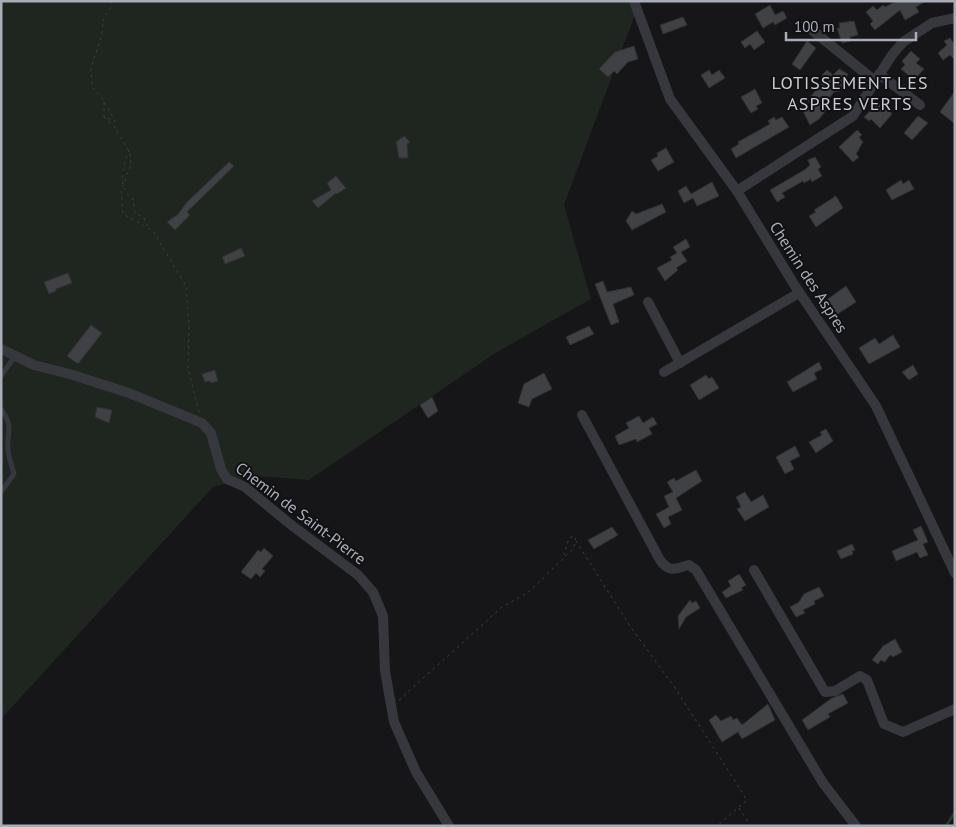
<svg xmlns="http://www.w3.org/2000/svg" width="956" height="827" viewBox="0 0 956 827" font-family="'PT Sans',sans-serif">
<rect width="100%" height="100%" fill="#161618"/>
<path fill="#1e261f" d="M1,1h639l-76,204 27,94 -94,53 -188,128 -53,-4 -43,11 -212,232z"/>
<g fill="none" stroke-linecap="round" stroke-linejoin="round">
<path stroke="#2c353c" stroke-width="2.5" d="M946,826l9,-14"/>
</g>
<g fill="#404145" stroke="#303034">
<path d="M897,1h29l-10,6 3,5 -14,8 -5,-10 -25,20 -5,-6 3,-3 -7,-9 7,-6 4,4 6,-5 2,2z"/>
<path d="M770,5l5,10 8,-4 4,7 -12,7 -2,-3 -10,6 -8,-14z"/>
<path d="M683,17l4,8 -24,9 -3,-9z"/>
<path d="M854,21l4,14 -8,2 1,4 -9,2 -5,-15h3l-1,-5z"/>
<path d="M757,31l8,11 -11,8 -4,-6 -5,4 -4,-6z"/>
<path d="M950,38l5,7v15l-5,-5 -7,5 -5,-7 9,-8 -3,-4z"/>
<path d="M807,41l9,7 -16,22 -8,-6z"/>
<path d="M634,46l4,13 -10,3 -11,12 -3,-3 -6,6 -9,-8 16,-17z"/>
<path d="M911,51l9,8 -4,4 8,6 -10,11 -13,-11 4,-4 -3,-4z"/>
<path d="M839,69l9,5 -6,9 3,2 -5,6 -6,1 -11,14 4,3 -8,10 -9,6 -7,-14 10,-6 -6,-4 19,-23 -4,-3 5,-5 6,5z"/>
<path d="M709,70l3,5 7,-5 6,8 -16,10 -8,-13z"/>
<path d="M755,89l7,14 -6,3 2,3 -7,4 -10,-16z"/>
<path d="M955,91v33l-15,-12z"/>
<path d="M878,103l3,2 2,-2 9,11 -12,14 -9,-9 -2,2 -5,-4z"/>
<path d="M918,116l10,7 -16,17 -8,-7z"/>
<path d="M774,117l2,3 6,-3 7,10 -53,31 -5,-9 8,-5 -1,-2 32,-18 -2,-3z"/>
<path d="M857,130l5,5 -3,2 4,5 -7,12 3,3 -6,5 -14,-15z"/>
<path d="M404,136l6,6 -3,2 1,14h-9l-3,-16z"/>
<path d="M666,148l8,14 -16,9 -7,-11 7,-4 -1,-3z"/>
<path d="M815,157l6,10 -3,2 4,7 -10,6 -1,-3 -7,4 -1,-2 -21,12 3,4 -8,5 -7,-12 36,-21 4,-4 -2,-5z"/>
<path d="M229,162l5,4 -47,46 3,3 -15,15 -8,-8 11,-8 9,-12z"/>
<path d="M336,176l10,12 -9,6 -1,-1 -18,15 -6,-7 19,-11 -4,-7z"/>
<path d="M901,180l2,4 6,-4 5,9 -22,11 -6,-10z"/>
<path d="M712,182l7,14 -22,10 -4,-8 -9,5 -6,-12 8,-5 5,8z"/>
<path d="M836,196l7,12 -27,19 -7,-11 7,-4 -2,-2z"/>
<path d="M662,204l4,8 -34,18 -6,-9 6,-10 4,3z"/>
<path d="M686,239l4,8 -9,5 6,9 -11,7 2,2 -13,11 -8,-13 15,-8 -2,-3 7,-4 -4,-6z"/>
<path d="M241,248l4,8 -20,8 -3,-7z"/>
<path d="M68,273l4,10 -16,6v2l-7,3 -5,-12z"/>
<path d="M603,281l4,11 24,-5 3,8 -21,9 6,18 -8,3 -16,-41z"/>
<path d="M846,286l10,16 -26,17 -9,-15z"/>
<path d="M91,325l11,8 -24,31 -11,-8z"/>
<path d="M589,326l5,8 -24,11 -4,-8z"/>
<path d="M893,335l7,12 -31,17 -10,-16 16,-10 4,6z"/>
<path d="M819,362l3,7 -8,4 3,6 -24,13 -6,-10z"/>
<path d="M913,365l5,9 -9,6 -7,-8z"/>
<path d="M215,370l3,11 -7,2 -1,-2 -5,1 -3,-8z"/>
<path d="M544,373l8,16 -20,10 -3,8 -11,-4 6,-19z"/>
<path d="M706,375l3,4 3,-2 7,11 -20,12 -9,-15z"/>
<path d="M432,397l6,14 -10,7 -8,-13z"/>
<path d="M97,407l15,3 -3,13 -14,-6z"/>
<path d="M639,416l4,7 10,-6 4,7 -8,4 3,6 -15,8 -1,-3 -17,6 -4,-9 14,-8 -3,-5z"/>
<path d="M826,429l7,12 -17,12 -7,-11 13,-7 -2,-3z"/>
<path d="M795,446l5,10 -10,5 4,8 -9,5 -9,-17z"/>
<path d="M696,470l6,11 -26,17 6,12 -14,7 3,7 -7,4 -8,-14 13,-7 -5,-11 9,-4 -6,-10 7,-4 2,3z"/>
<path d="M745,492l6,10 12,-7 6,12 -24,14 -8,-12 4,-2 -5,-10z"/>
<path d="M921,526l7,16 -5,2 5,11 -8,3 -3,-6 -21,9 -4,-10 26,-11 -5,-10z"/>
<path d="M612,527l6,8 -24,14 -6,-9z"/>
<path d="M852,544l3,6 -3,1 1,3 -12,5 -4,-8z"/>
<path d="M264,548l9,8 -11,13 3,2 -5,6 -4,-4 -5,6 -10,-7 17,-22 3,2z"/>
<path d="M739,574l7,11 -5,3 2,2 -17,8 -4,-6 9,-6 -3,-5z"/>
<path d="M819,587l5,9 -10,5 1,3 -12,6 2,3 -9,4 -6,-10 9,-5 5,-8z"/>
<path d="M690,600l2,3 4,-2 4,7 -14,9 -7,12 -1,-13z"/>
<path d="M895,639l7,13 -9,5 -3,-2 -5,7 -4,-2 -3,4 -6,-4 11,-14z"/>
<path d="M843,694l5,9 -20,11 2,3 -22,13 -6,-10 30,-22z"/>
<path d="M768,704l7,16 -33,19 -4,-7 -16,10 -13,-22 7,-5 5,6 10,-5 2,4 4,-2 5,7z"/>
</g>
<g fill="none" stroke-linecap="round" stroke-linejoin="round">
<g stroke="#3d3f44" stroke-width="1" stroke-dasharray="2.5 4" stroke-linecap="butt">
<path d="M111,1v6l-8,13 -1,14 -11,34 1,19 10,11 13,23 -11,-4 11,11 15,25 1,11 -10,26 2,24 30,17 33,55 3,39 -1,43 11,44"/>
<path d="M104,102v15"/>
<path d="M129,150c-6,15 -13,38 4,49l2,14 9,5 4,9"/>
<path d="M576,541l54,85 45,62 72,112 -30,26"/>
<path d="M399,700l103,-93 28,-16 43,-42 3,-8 -2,-5 -5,2 -5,17"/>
<path d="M739,808l12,18"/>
</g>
<g stroke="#37383d" stroke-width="5">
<path d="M1,376l14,-20"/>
<path d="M1,409c14,20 5,22 7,42 1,7 4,15 6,23l-13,18"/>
</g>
<g stroke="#37383d" stroke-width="10">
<path d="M634,1l36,98 67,92 58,95 81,120 79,167"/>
<path d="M812,30l63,51"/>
<path d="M879,74l41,31"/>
<path d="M737,191l116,-75 39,-61 11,-13 29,-19 23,-5"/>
<path d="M648,302l32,61"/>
<path d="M1,349l33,16 39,10 56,18 73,30 9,10 10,36 6,10 18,8 45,37 68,51 15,17 10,24 2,55 9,51 22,50 33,54"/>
<path d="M664,372l135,-79"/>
<path d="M582,415l78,145c10,14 16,8 29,5l7,5 127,213 33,43"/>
<path d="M754,570l71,122 10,-1 25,-15 7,4 17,44 19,8 52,-23"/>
</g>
</g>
<g text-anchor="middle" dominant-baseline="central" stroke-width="4" stroke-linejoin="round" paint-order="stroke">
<g font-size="16" fill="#a8adb8" stroke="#111113">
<text transform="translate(809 277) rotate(57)">Chemin des Aspres</text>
<text transform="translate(301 513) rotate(37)">Chemin de Saint-Pierre</text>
</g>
<g font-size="18" letter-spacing="1" fill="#c9ccd4" stroke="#111113">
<text x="850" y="82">LOTISSEMENT LES<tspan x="850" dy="21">ASPRES VERTS</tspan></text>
</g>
</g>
<rect width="956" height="827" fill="none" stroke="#a8adb8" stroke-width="5"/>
<path d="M786 32v8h130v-8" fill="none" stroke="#a8adb8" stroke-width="2.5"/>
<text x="794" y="32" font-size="15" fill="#a8adb8" stroke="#111113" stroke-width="4" paint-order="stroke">100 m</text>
</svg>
